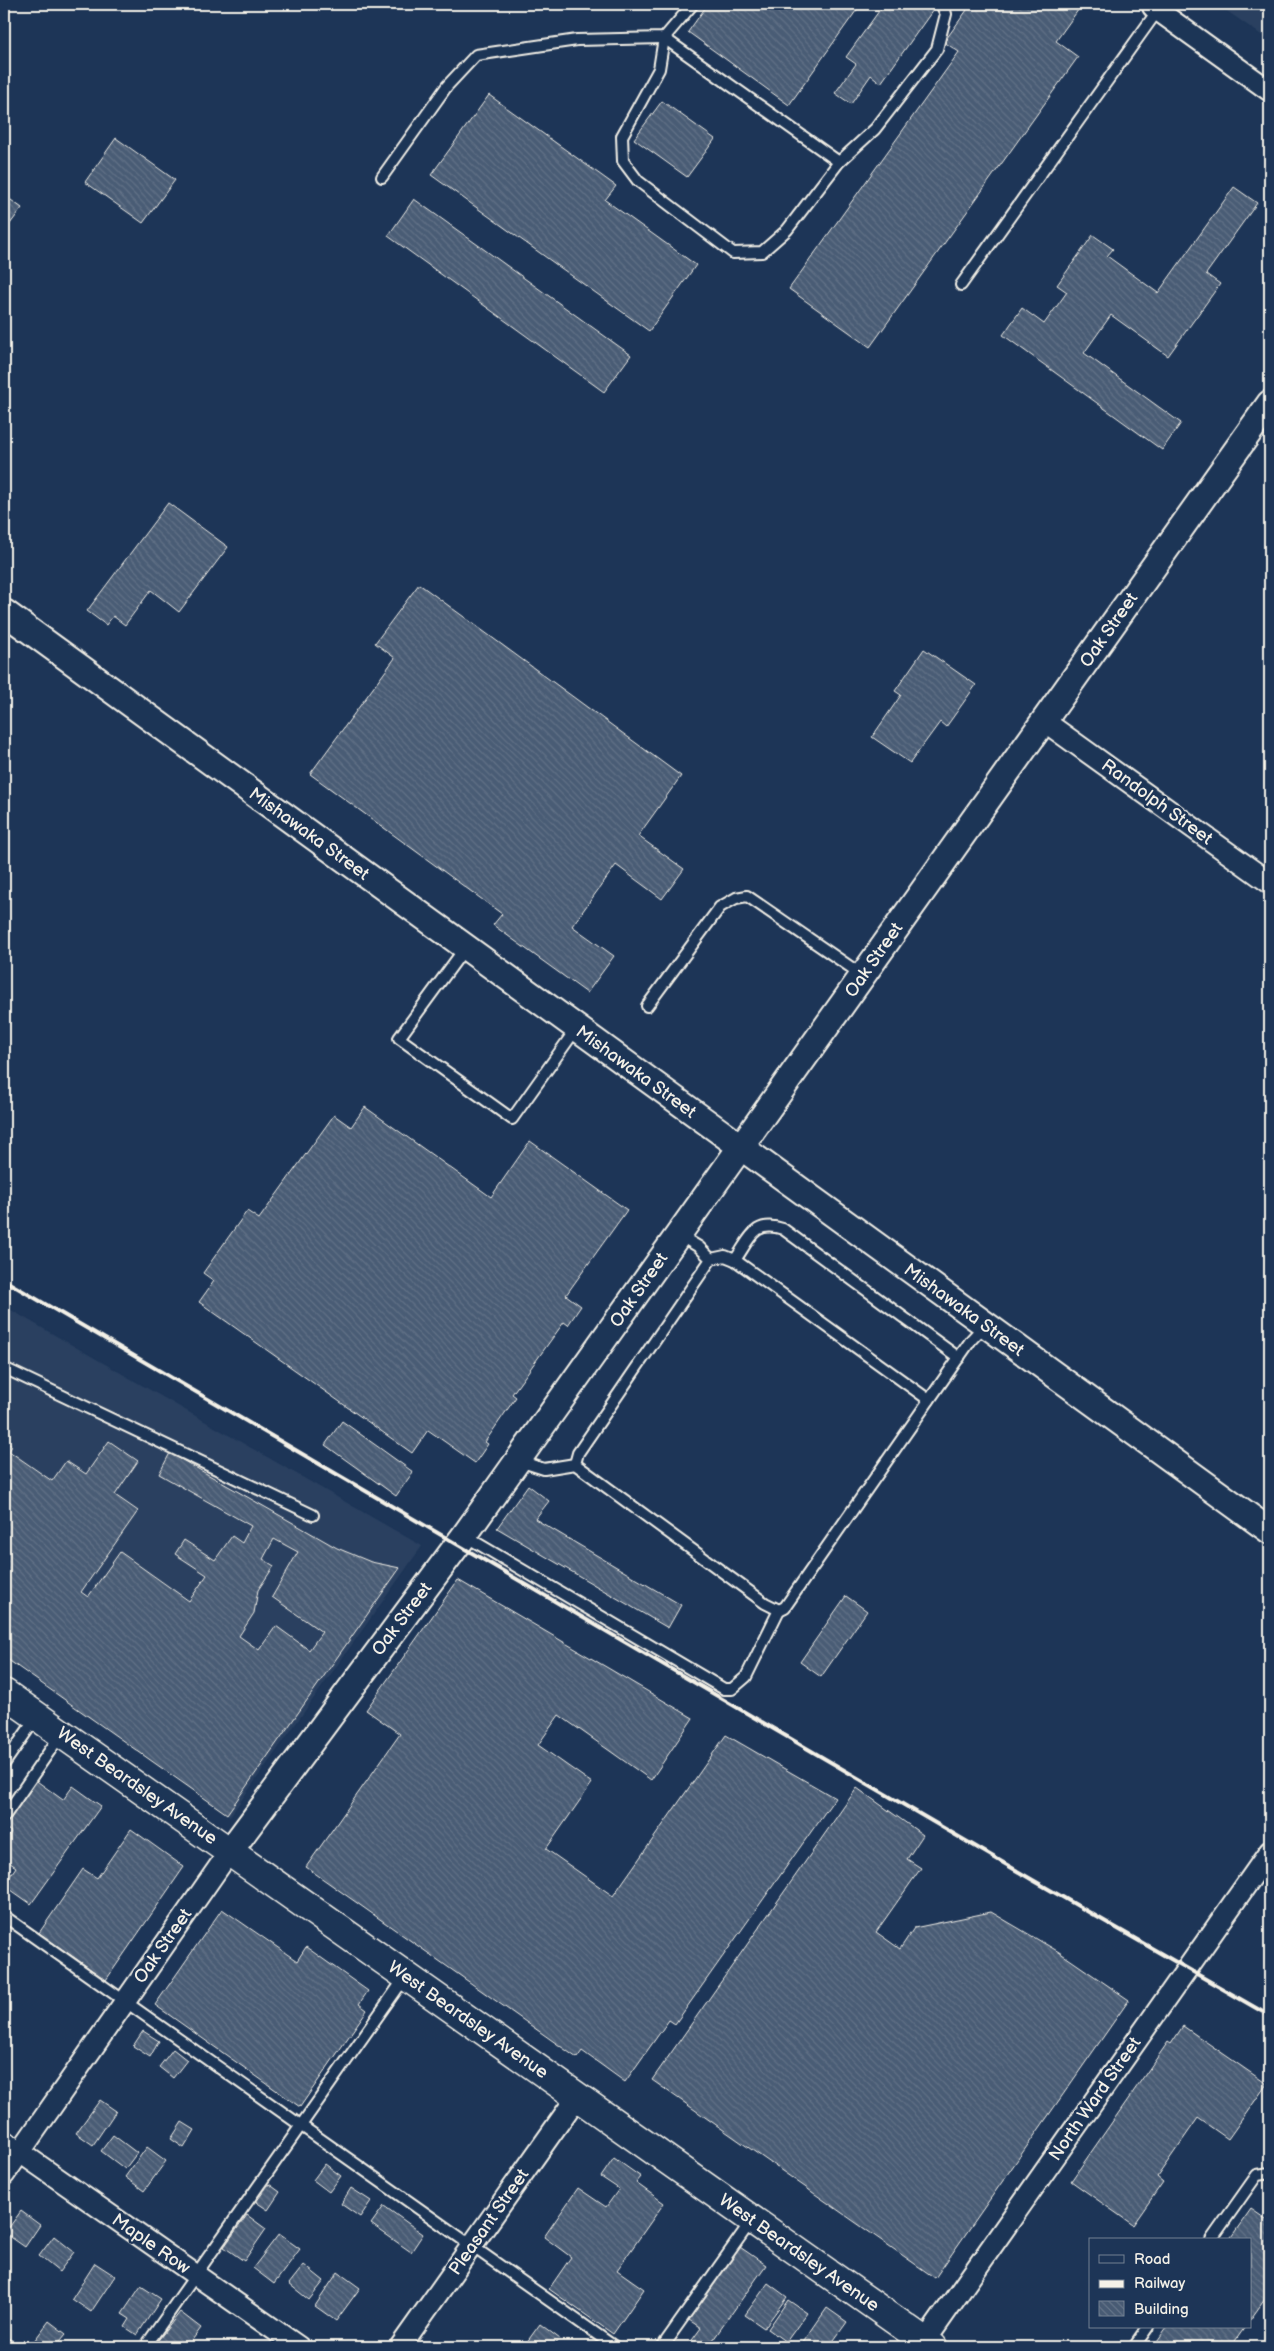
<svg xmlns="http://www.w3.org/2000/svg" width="1274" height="2351" viewBox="0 0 1274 2351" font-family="'Balsamiq Sans',sans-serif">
<defs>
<pattern id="building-back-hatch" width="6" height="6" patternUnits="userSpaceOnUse" patternTransform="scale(1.25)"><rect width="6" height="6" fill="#485b74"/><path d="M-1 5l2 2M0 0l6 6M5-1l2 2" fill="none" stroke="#637388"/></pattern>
</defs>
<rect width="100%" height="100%" fill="#1d3557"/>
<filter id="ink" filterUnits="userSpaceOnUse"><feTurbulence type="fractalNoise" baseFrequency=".02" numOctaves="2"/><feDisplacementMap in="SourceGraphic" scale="10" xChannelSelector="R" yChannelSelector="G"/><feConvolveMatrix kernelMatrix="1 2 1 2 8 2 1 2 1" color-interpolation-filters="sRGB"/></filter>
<g filter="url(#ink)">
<g fill="#2a4060">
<path d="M1217,4h53v37z"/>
<path d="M4,1306l418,240 -192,270 -226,-161z"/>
</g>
<g fill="url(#building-back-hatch)" stroke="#f4f1e8" fill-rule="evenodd">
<path d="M708,4h153l-72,101 -101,-73z"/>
<path d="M884,4h40l9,6 -52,73 -10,-8 -20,29 -16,-11 21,-29 -10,-7z"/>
<path d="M958,4h119l4,2 -25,35 22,16 -208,290 -81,-58 170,-237 -15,-10 23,-32z"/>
<path d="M489,95l127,91 -11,14 91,65 -47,66 -218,-156z"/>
<path d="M662,101l53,38 -28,38 -53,-38z"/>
<path d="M116,138l59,42 -32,43 -58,-41z"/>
<path d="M1234,187l23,16 -51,71 14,10 -52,72 -57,-41 -27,38 97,70 -19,27 -159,-115 19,-27 22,16 23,-32 -10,-7 36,-50 20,14 -6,7 51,37z"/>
<path d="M4,195l18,13 -18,24z"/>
<path d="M414,199l217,156 -27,37 -216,-156z"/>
<path d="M168,503l60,44 -49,65 -28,-22 -26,35 -12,-9 -7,9 -19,-14z"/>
<path d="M419,584l262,192 -43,60 46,33 -22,30 -46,-34 -44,61 42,30 -27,37 -94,-68 9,-11 -192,-140 85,-116 -20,-15z"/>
<path d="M924,649l52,36 -30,42 -6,-5 -30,41 -38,-26 29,-42 -6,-4z"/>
<path d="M365,1107l126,90 39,-56 97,69 -61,85 15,11 -13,19 -4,-3 -52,72 4,3 -31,45 3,2 -13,19 -47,-33 -16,23 -213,-151 15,-21 -11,-8 44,-62 12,8 75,-104 17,12z"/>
<path d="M342,1421l71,51 -17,24 -71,-51z"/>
<path d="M4,1440l8,6 -3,5 43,30 14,-20 20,13 23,-33 29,20 -23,34 23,16 -57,81 7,5 32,-45 69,49 18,-26 -32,-21 9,-14 31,20 17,-24 10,7 9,-17 -92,-52 11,-21 167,95 34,14 29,6 -173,246 -223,-157zM274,1539l24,13 -26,45 50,35 -13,18 -33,-24 -17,24 -20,-14 15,-23 4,-23 16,-24 -11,-7z"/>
<path d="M528,1485l21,16 -14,18 146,86 -13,23 -171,-100z"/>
<path d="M458,1580l235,138 -42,62 -92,-65 -21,30 54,38 -46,66 67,47 113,-161 109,63 -160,226 -6,-4 -44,62 -43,-31 -5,7 -271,-191 94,-133 -34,-24z"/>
<path d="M846,1596l21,15 -46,66 -21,-15z"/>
<path d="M34,1779l29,21 10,-14 28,20 -70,98 -27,-19 12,-18 -12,-8v-16l7,-11 -7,-5v-4z"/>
<path d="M857,1788l66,47 -16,24 14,9 -45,64 24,17 14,-21 77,-16 68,40 70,48 -194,278 -283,-198z"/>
<path d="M131,1829l53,38 -78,113 -67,-47 44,-64 14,9z"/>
<path d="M222,1909l75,52 9,-14 62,44 -9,13 8,6 -67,97 -145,-102z"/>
<path d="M1183,2026l84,58 -39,55 -30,-21 -41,59 6,5 -30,43 -62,-44 97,-139 3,2z"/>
<path d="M143,2031l16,10 -9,16 -17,-11z"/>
<path d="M173,2049l14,11 -14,18 -14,-11z"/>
<path d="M100,2100l16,11 -23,34 -17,-12z"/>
<path d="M182,2122l13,8 -11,18 -13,-9z"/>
<path d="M113,2135l24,18 -12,16 -24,-18z"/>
<path d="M147,2147l19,14 -22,30 -19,-14z"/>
<path d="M614,2158l27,19 -5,6 28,20 -47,67 27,19 -31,45 -64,-45 22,-32 -27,-20 34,-49 28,19 13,-18 -18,-12z"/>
<path d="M325,2164l16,12 -12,16 -16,-12z"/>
<path d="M269,2184l11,8 -12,18 -12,-8z"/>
<path d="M351,2188l20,13 -11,16 -19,-13z"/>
<path d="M384,2206l39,28 -12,18 -40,-28z"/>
<path d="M1251,2209l19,13v70l-20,28v-80h-21z"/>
<path d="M21,2211l19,14 -15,22 -20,-14z"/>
<path d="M247,2215l19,14 -22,32 -20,-14z"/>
<path d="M279,2234l21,15 -26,35 -21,-16z"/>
<path d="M54,2236l20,16 -15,20 -20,-16z"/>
<path d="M737,2245l29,20 -58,82h-21l14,-19 -15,-10z"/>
<path d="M95,2263l20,13 -24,36 -19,-13z"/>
<path d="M304,2265l20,16 -15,19 -20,-16z"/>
<path d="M338,2272l22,16 -24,33 -21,-15z"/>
<path d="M768,2283l19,14 -23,31 -19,-13z"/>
<path d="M141,2286l20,13 -24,36 -12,-8 5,-8 -8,-5z"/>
<path d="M788,2300l19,13 -21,29 -18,-13z"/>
<path d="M827,2308l20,14 -18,25h-29z"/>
<path d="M180,2312l21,16 -14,19h-26l-5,-4z"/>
<path d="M49,2321l17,13 -11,13h-22l-2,-2z"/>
<path d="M540,2324l20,15 -7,8h-27l-2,-1z"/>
<path d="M1167,2327h78l-12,17 4,3h-84z"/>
</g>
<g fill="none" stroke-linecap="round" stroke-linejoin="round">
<defs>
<g id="service">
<path d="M839,162l-52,68 -25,22 -29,1 -95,-72 -15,-20 -1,-25 37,-67 5,-31 175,124 36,-33 62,-80 9,-35 -5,-10"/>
<path d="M382,177l65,-91 29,-31 101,-15 87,-2 29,-34"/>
<path d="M961,285l197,-275"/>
<path d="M465,948l-66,90 113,81 64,-90"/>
<path d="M647,1006l73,-99 16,-9 11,-2 115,79"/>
<path d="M679,1235l20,12 12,12 -133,194 -3,11 190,139 14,7 6,-3 186,-267 14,-15"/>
<path d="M711,1259l14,-3 10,4 194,140"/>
<path d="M735,1260c15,-21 19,-41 48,-31l176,129"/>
<path d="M4,1368l309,147"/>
<path d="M519,1461l25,8 31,-5"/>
<path d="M465,1536l259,153h8l14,-12 33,-67"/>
<path d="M4,1764l32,-46"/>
<path d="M4,1817l58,-84"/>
<path d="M4,1916l611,431"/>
<path d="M1211,2240l46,-65 13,-2"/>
<path d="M4,2343l6,4"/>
<path d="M145,2347l261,-371"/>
<path d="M662,2347l90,-127"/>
<path d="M1134,2347l14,-20"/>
</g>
<g id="minor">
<path d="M1153,7l117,84"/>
<path d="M1044,721l226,162"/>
<path d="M4,2141l295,206"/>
<path d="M4,2175l226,-324"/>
<path d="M400,2347l177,-250"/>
<path d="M921,2347l349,-496"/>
</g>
<g id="tertiary">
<path d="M4,612l1266,919"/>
<path d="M230,1851l234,-315 806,-1133"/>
</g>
<path id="secondary" d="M4,1693l929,654"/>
</defs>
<use href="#service" stroke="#f4f1e8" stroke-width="14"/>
<use href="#minor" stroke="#f4f1e8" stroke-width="24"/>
<use href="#tertiary" stroke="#f4f1e8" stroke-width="29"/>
<use href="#secondary" stroke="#f4f1e8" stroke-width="31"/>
<use href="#service" stroke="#1d3557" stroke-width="10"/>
<use href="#minor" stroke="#1d3557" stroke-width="20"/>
<use href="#tertiary" stroke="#1d3557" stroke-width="25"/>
<use href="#secondary" stroke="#1d3557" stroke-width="28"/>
<path stroke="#f4f1e8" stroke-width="4" d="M4,1280l1027,599 239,137"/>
</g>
</g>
<g text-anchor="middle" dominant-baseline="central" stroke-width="5" stroke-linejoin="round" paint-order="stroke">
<g font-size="18" fill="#f4f1e8" stroke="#1d3557">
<text transform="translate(1109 630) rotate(-55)">Oak Street</text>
<text transform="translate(1157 802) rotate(36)">Randolph Street</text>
<text transform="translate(309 834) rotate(36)">Mishawaka Street</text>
<text transform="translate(874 960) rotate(-55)">Oak Street</text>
<text transform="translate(636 1072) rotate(36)">Mishawaka Street</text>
<text transform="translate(639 1290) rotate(-55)">Oak Street</text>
<text transform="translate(964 1310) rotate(36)">Mishawaka Street</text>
<text transform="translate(402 1619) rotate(-53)">Oak Street</text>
<text transform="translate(137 1786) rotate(35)">West Beardsley Avenue</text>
<text transform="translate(163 1946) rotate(-55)">Oak Street</text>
<text transform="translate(468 2020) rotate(35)">West Beardsley Avenue</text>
<text transform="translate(1095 2099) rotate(-55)">North Ward Street</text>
<text transform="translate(489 2222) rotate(-55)">Pleasant Street</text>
<text transform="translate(151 2244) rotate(35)">Maple Row</text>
<text transform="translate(799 2253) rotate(35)">West Beardsley Avenue</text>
</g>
</g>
<rect width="1274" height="2351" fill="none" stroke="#1d3557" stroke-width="20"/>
<rect x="10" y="10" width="1254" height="2331" fill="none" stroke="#f4f1e8" stroke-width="2" filter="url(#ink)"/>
<rect x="1089" y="2238" width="162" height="90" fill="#1d3557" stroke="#738091"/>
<rect x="1099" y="2255" width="25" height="8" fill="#1d3557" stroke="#738091"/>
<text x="1134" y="2264" font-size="15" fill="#f4f1e8">Road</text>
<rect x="1099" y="2280" width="25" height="8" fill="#f4f1e8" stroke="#738091"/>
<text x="1134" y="2288" font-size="15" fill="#f4f1e8">Railway</text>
<rect x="1099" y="2301" width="25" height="15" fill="url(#building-back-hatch)" stroke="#738091"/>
<text x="1134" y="2314" font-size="15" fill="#f4f1e8">Building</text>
</svg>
